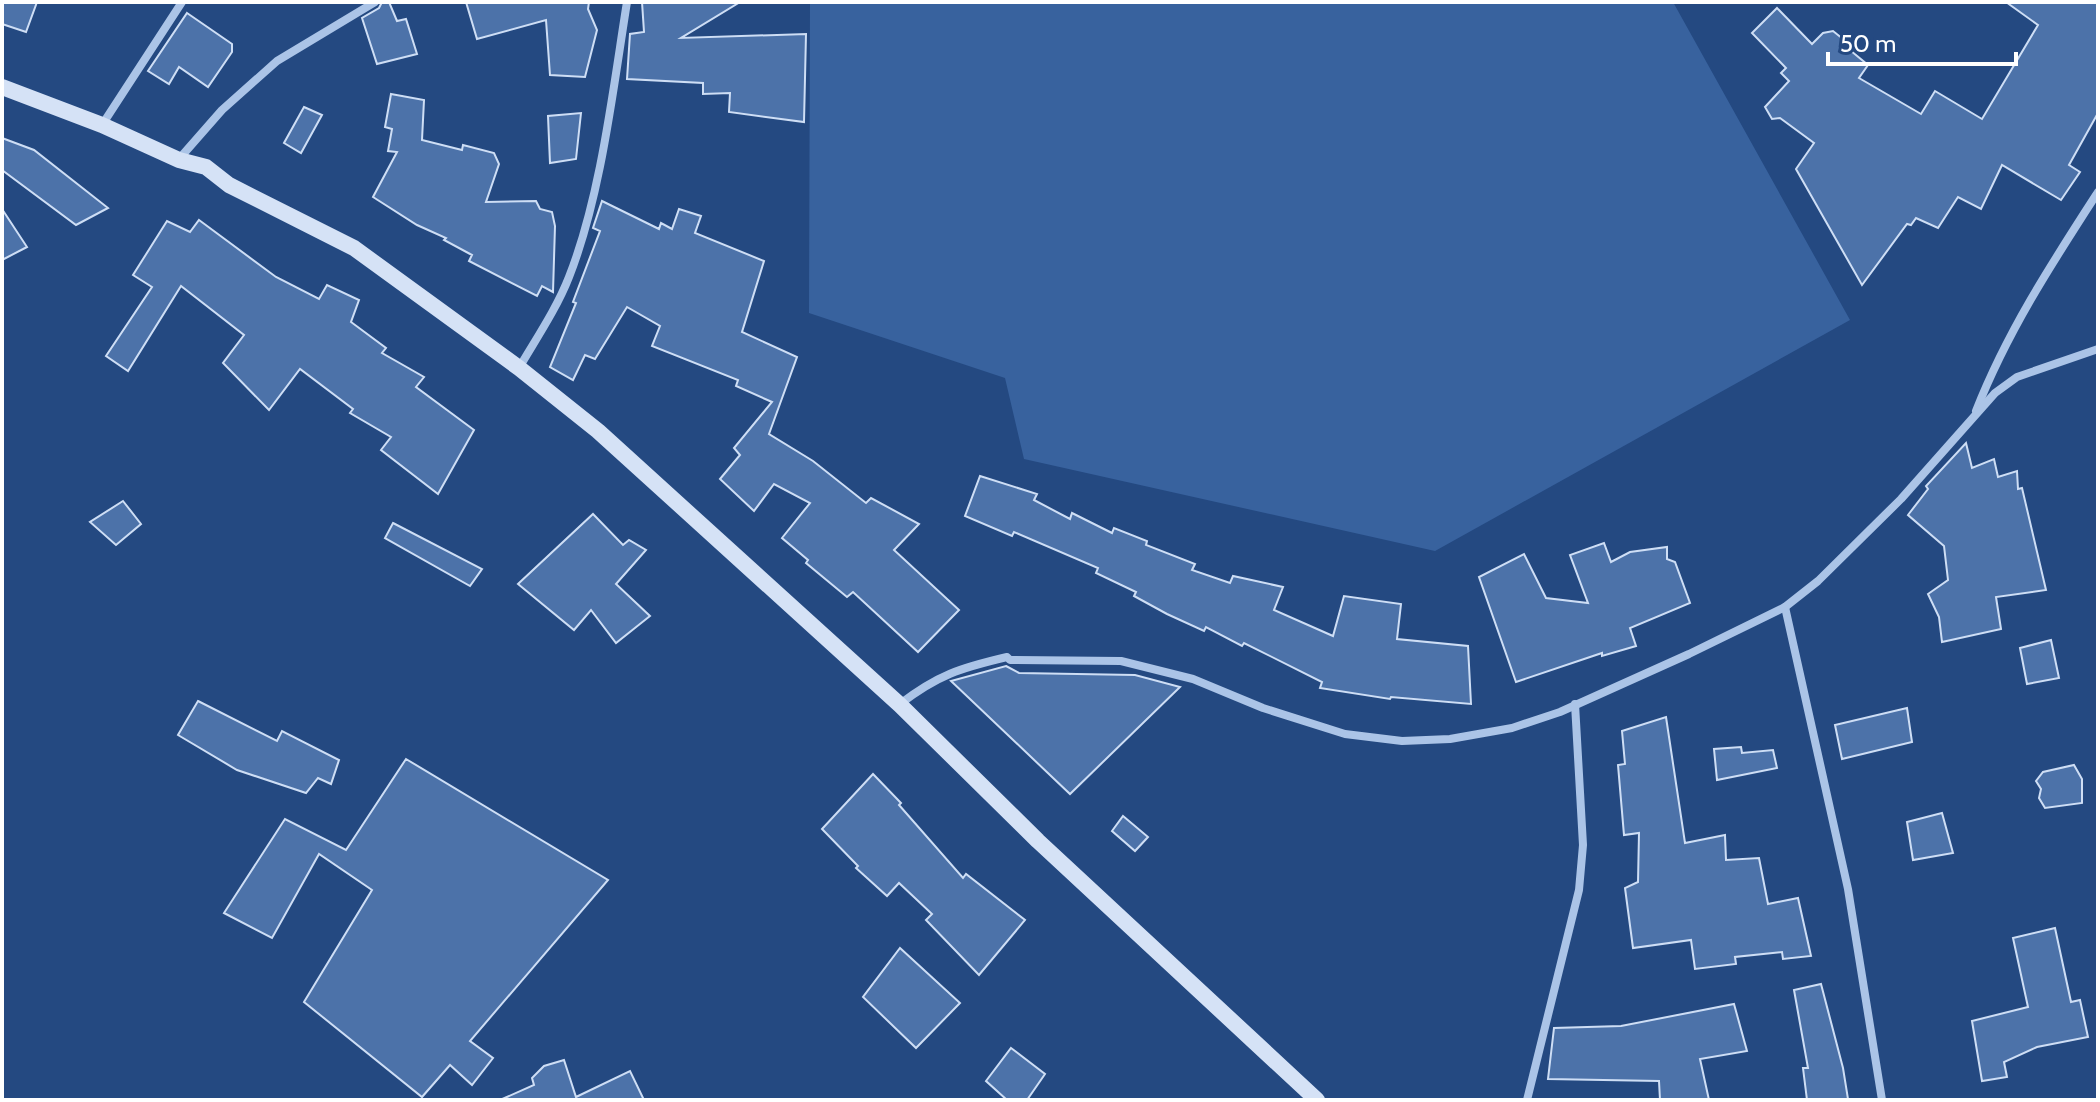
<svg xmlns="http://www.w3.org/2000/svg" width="2100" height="1102" viewBox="0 0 2100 1102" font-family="Cabin,sans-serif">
<rect width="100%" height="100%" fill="#244981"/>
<path fill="#38629e" d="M810,2h863l177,318 -415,231 -411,-92 -19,-81 -196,-65z"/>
<g fill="#4c72a9" stroke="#cedef5" stroke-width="2">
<path d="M2,2h35l-11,30 -24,-8z"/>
<path d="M382,2h7l8,19 9,-2 11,35 -40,10 -15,-46 17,-10z"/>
<path d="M466,2h123l-1,7 9,21 -12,47 -35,-2 -4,-55 -69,19z"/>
<path d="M642,2h98l-59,36 125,-4 -2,88 -75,-10 1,-19 -27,1v-11l-76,-4 3,-45 14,-2z"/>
<path d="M2006,2h92v111l-29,52 11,7 -19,28 -59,-35 -21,44 -23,-12 -20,31 -22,-10 -5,7 -4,-1 -45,61 -66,-116 18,-26 -34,-25 -8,1 -7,-12 24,-26 -8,-8 5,-5 -34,-35 25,-25 35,36 11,-11 10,-2 15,12 -3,3 23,19 -9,13 62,36 14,-23 47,28 56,-94z"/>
<path d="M187,13l45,31v8l-24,35 -29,-20 -10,17 -21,-13z"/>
<path d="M391,94l33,6 -2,40 40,10 1,-5 31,8 5,11 -13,38 50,-1 4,8 12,3 3,14 -2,66 -11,-6 -5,10 -68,-35 3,-6 -28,-15 2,-2 -29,-13 -44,-28 24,-45 -9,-1 4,-22 -7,-2z"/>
<path d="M304,107l18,8 -21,38 -17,-10z"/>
<path d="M581,113l-5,46 -26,4 -2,-47z"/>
<path d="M2,138l32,12 74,58 -32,17 -74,-55z"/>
<path d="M602,201l57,28 2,-6 11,6 7,-20 22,7 -6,17 69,28 -22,71 55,25 -28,77 44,27 53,42 5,-5 48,26 -25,26 65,60 -41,42 -65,-60 -6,5 -41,-34 2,-3 -26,-22 28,-35 -36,-19 -20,27 -34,-32 20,-24 -6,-7 38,-46 -36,-16 2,-6 -86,-34 8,-20 -33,-19 -32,52 -10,-4 -12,25 -23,-13 26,-64 -3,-1 27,-71 -7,-3z"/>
<path d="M2,209l25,38 -25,13z"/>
<path d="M199,220l77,57 43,22 8,-14 32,15 -8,22 35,26 -4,5 42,24 -8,10 58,43 -36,64 -57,-44 10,-13 -41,-24 3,-4 -53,-40 -31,41 -46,-47 21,-28 -63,-49 -53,85 -22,-15 46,-69 -19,-12 34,-54 23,11z"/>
<path d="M1966,443l6,25 22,-9 4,18 19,-6 1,18 4,-1 24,102 -50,7 5,32 -59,13 -3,-25 -11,-23 20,-14 -4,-34 -36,-31 20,-26 -2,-3z"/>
<path d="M980,476l57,18 -3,6 36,19 2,-6 40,20 2,-5 33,13 -1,4 49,19 -3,6 38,13 3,-7 50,11 -9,23 59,26 11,-40 57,8 -4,35 71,7 3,58 -80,-7 -1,2 -70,-11 2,-6 -78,-39 -2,3 -36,-19 -2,4 -37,-17 -33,-18 2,-4 -40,-19 2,-5 -84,-36 -2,4 -47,-20z"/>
<path d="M123,501l18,23 -25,21 -26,-23z"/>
<path d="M593,514l30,31 6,-5 17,10 -30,34 34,32 -34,27 -25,-33 -17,20 -56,-46z"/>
<path d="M393,523l89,46 -12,17 -85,-48z"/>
<path d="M1604,543l7,19 19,-10 37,-5v12l8,3 15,41 -60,25 6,18 -34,10v-3l-86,29 -37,-105 45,-23 22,44 42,5 -18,-48z"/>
<path d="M2051,640l8,38 -32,6 -7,-36z"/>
<path d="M1006,666l13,7 116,2 45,12 -110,107 -119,-113z"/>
<path d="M198,701l79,40 5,-10 57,29 -8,24 -13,-6 -12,15 -69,-23 -59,-35z"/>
<path d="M1907,708l5,34 -70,17 -7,-34z"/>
<path d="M1666,717l19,126 40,-8 1,25 33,-2 9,46 30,-6 13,58 -28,3 -1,-7 -47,5 1,7 -41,5 -4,-29 -58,8 -8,-60 13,-6 1,-49 -15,2 -6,-70 7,-1 -3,-33z"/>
<path d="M1741,747l1,6 31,-3 4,18 -60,12 -3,-31z"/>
<path d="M406,759l202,121 -138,161 23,17 -21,27 -22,-20 -28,32 -118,-95 68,-112 -53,-36 -47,84 -48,-25 61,-94 61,31z"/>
<path d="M2074,765l8,14v24l-37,5 -6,-10 2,-9 -5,-8 7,-9z"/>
<path d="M873,774l28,29 -2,2 64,73 3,-4 59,46 -46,55 -53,-55 6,-6 -33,-31 -12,13 -31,-28 2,-2 -36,-37z"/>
<path d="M1942,813l11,40 -40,7 -6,-38z"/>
<path d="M1123,816l25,21 -13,14 -23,-20z"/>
<path d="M2055,928l16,74 9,-2 8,37 -51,10 -33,15 3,15 -25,4 -10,-60 56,-14 -15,-69z"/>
<path d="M900,948l60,55 -44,45 -53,-51z"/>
<path d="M1821,984l22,84 5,31 -41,1 -4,-32h5l-14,-78z"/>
<path d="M1734,1004l13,47 -47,8 9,41h-49l-1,-19 -111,-2 6,-51 67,-2z"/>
<path d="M1011,1048l34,26 -18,26h-20l-21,-19z"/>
<path d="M564,1060l12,37 54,-26 14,29h-144l34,-15 -2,-7 12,-12z"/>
</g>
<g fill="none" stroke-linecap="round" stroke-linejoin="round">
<g stroke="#abc4e7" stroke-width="8">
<path d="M102,125l80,-123"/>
<path d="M179,159l43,-49 55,-49 98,-59"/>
<path d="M519,368c17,-29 38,-60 50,-91 32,-81 44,-188 58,-275"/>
<path d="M1976,411c31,-79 76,-148 122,-219"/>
<path d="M1785,607l63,282 34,211"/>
<path d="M900,704c38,-29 60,-36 107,-47l3,3 111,1 72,18 70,29 82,26 57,7 48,-2 62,-11 48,-16 129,-58 96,-47 33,-26 83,-82 94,-106 22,-16 81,-28"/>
<path d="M1527,1100l52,-210 4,-45 -8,-141"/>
</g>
<path stroke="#d5e2f6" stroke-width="16" d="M2,87l100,38 77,35 27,7 23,18 125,63 165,120 79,63 302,274 138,136 279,259"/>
</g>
<rect width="2100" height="1102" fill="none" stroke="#ffffff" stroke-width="8"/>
<path d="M1828 52v12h188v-12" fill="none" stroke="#ffffff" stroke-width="4"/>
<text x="1840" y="52" font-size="24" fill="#ffffff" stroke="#244981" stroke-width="6" paint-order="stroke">50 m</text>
</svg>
